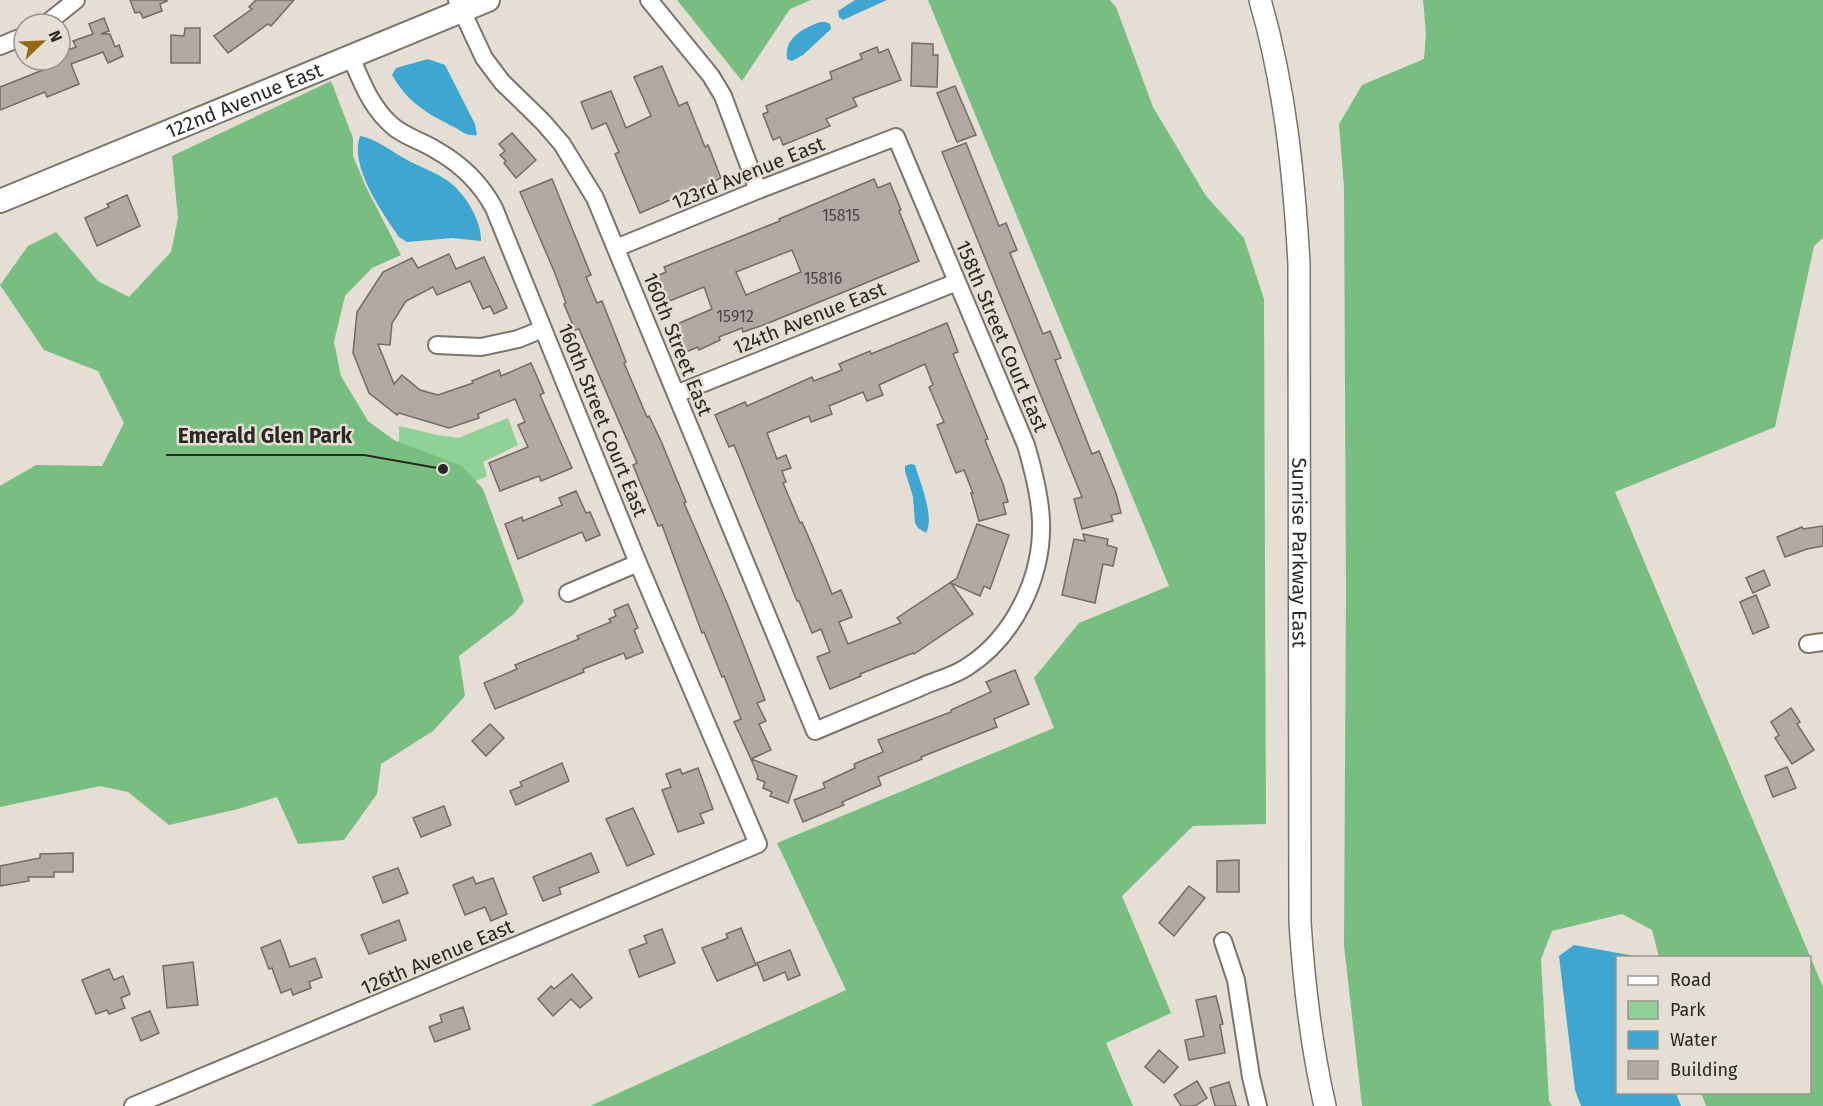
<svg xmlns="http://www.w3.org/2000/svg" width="1823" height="1106" viewBox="0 0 1823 1106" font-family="'Fira Sans',sans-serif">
<rect width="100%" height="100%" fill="#e5ded4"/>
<path fill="#90d196" d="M508,418l10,27 -35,17 4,14 -72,33 -16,-51v-32l38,9 21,3z"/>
<g fill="#79be81">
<path d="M677,0h134l-21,9 -48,72z"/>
<path d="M928,0h182l6,7 37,100 53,89 38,42 20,61 2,525 -73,2 -71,70 49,117 -65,30 27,63h-543l256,-116 -69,-147 277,-115 -20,-50 45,-55 90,-37z"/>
<path d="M1423,0h400v238l-9,8 -39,181 -160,65 208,495v119h-117l-5,-13 109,-1v-134l-151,-1 -7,-27 -30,-16 -70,17 -11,28 8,142 3,5h-190l-18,-161 2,-353 -2,-404 -5,-64 23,-39 62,-26 2,-26z"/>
<path d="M331,81l22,57v18l13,31 35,68 -29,13 -27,28 -11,46 7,34 27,45 26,19 68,26 21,23 41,112 -10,13 -55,42 6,40 -32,35 -52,33 -4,30 -33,46 -46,4 -21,-47 -39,12 -69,16 -41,-33 -28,-6 -100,21v-321l36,-21 66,1 22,-43 -26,-52 -54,-21 -44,-65 28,-39 28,-14 42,49 31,16 42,-45 7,-34 -6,-62z"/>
</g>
<g fill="#3ea6d0">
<path d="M855,0h32l-44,20 -4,-3 -1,-6z"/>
<path d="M820,22h6l4,2 1,5 -28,26 -11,6 -5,-2c-3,-21 15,-30 33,-37z"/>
<path d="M428,59l17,6 30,59 2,11c-10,1 -13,-2 -21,-7 -28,-14 -48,-25 -64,-53l4,-7z"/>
<path d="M360,136c15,2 29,14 42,21 15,9 32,14 46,24 17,12 34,40 33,60l-29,-3 -45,4 -8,-5c-17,-25 -50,-71 -39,-101z"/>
<path d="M911,464l4,1c5,17 20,52 11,68l-8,-5 -3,-5 -2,-26 -8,-26v-5z"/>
<path d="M1574,945l66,12 -22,1v134l58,1 5,13h-100l-6,-16 -16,-134z"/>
</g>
<g fill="#b4a8a4" stroke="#756a67" stroke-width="1.5" fill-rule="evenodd">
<path d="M130,0h37v1l-7,3 2,7 -19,7 -3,-6 -5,1z"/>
<path d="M256,0h38l-23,26 -3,-2 -40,29 -14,-17 38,-27 -3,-2z"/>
<path d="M104,18l5,13 -8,3h9l5,13 4,-2 4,11 -15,7 -5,-11 -32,12 8,20 -32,13 -2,-5 -45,18v-23l53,-21 -3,-6h10v-22l6,13 10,-4 -3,-6 20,-7 -4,-10z"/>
<path d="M185,28h15v35h-29v-28l13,1z"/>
<path d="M912,43l21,1v11h5l-1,32 -26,-1z"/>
<path d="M877,47l2,6 9,-4 13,31 -48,18 4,8 -31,13 4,7 -47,19 -3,-8 -7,3 -10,-26 5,-2 -2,-6 66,-27 -2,-7 32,-13 -2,-5z"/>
<path d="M662,66l17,40 8,-4 18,45 3,-2 13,33 -81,35 -25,-59 4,-2 -13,-29 -14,6 -11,-27 30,-11 15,37 25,-12 -17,-39z"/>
<path d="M955,86l21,49 -19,7 -20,-49z"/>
<path d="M512,133l24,27 -20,18 -12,-15 2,-2 -6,-6 5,-4 -6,-7z"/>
<path d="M966,143l33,83 7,-3 11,27 -7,3 33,81 7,-3 11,27 -6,2 37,94 7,-3 17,42 5,20 -10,2 2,6 -31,8 -8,-30 8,-2 -140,-345z"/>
<path d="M552,179l39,96 -5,2 11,26 5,-2 24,61 -2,1 23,54 2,-1 12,25 25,61 -2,1 43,100 38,97 -8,3 9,18 -7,3 12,26 -20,9 -17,-37 7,-3 -17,-43 -2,1 -18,-45 -2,1 -40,-108 -4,1 -25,-61 4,-2 -58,-134 -4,1 -11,-26 2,-1 -12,-32 -34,-79z"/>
<path d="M874,179l4,9 12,-5 11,27 -2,1 20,50 -153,63 -23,8 -1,-4 -23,9 1,3 -21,10 -1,-3 -12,5 -11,-27 37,-16 -8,-22 -37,15 -10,-26 9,-4 -2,-5 116,-46 -1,-2zM792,250l9,22 -55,23 -10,-23z"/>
<path d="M127,195l13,31 -43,20 -12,-28 24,-11 -2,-3z"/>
<path d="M449,254l7,15 28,-12 23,51 -13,6 -4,-8 -7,3 -13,-28 -33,14 -4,-8 -27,14 -14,22 -2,22 -12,-1 16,40 8,-9 18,15 18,5 35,-12 -1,-2 27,-11 2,6 30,-13 13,30 -4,2 32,73 -31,13 -2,-5 -39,15 -11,-28 39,-16 -10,-22 7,-3 -10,-23 -37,15 1,4 -30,10 -50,-15 -2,2 -28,-22 -16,-40 4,-41 26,-40 29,-14 6,10z"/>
<path d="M947,323l11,29 -5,2 35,85 -3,1 18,44 5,18 -5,1 3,11 -27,7 -8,-28h2l-9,-23 -8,3 -19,-48 7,-3 -15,-35 4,-2 -8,-21 -46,21 4,10 -16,6 -4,-9 -34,14 3,8 -21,8 -2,-6 -42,17 10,26 9,-4 5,13 -9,3 4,11 -3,1 17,40 2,-1 13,30 17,42 9,-4 11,27 -13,5 9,22 53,-21 -4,-5 60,-40 20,-54 32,11 -19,54 -6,-3 -4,10 -29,-13 22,31 -59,40 -1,-1 -53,21 1,2 -31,13 -13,-32 13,-5 -9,-23 -9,4 -13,-32h-2l-63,-156 -5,2 -14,-32 30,-13 2,4 65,-29 2,4 28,-11 -3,-6 31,-13 1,3z"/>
<path d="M576,491l10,22 4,-1 10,23 -14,6 -4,-9 -64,27 -13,-35 17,-7 1,4 39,-16 -3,-7z"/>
<path d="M1823,526v20l-16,3 -22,8 -8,-20 25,-10 1,2z"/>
<path d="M1083,534l25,5 -1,6 10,3 -4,18 -10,-2 -8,39 -33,-8 12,-56 11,2z"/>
<path d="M1764,570l6,15 -17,8 -7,-15z"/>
<path d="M1756,595l13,32 -16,7 -13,-32z"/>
<path d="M628,604l10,24 -4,2 9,22 -17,7 -2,-6 -41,16 1,3 -89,37 -11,-26 33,-14 -2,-4 64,-26 -2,-3 34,-14 -2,-3 7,-3 -2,-6z"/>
<path d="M1015,670l14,34 -35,15 3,8 -76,30 1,2 -44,18 3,8 -39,17 2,3 -41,17 -9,-22 31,-12 -2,-5 32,-15 -1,-4 29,-12 -5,-12 73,-28v-2l40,-18 -5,-10z"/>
<path d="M1791,708l9,14 -3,2 17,26 -22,14 -17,-26 4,-3 -8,-13z"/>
<path d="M490,724l14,14 -18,18 -14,-15z"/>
<path d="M751,759l46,17 -9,27 -18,-7 2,-4 -9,-4 2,-6 -8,-3 1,-3z"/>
<path d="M562,763l7,18 -53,24 -6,-14 12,-5 -2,-4z"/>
<path d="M1787,767l9,21 -23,9 -8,-21z"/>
<path d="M698,768l15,41 -13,5 4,9 -26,9 -16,-42 9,-3 -5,-13 14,-5 2,5z"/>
<path d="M444,806l7,19 -30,12 -8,-19z"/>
<path d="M633,808l21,46 -27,12 -21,-47z"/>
<path d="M73,853v19h-19v5h-26l1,4 -29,5v-20l40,-8v-4z"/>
<path d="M591,853l8,19 -40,16 2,6 -18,7 -10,-24z"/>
<path d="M1239,860v32h-22v-31z"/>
<path d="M398,868l10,25 -25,10 -10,-26z"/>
<path d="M473,877l3,7 17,-6 14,36 -16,7 -6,-14 -20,8 -12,-30z"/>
<path d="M1189,886l16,12 -31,38 -15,-13z"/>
<path d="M399,920l7,20 -37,14 -8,-19z"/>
<path d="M741,928l15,37 -39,16 -15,-33 26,-10 -2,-4z"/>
<path d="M662,929l13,34 -36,14 -10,-27 18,-7 -3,-7z"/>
<path d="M280,940l10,27 25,-9 7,19 -13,5 2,6 -18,7 -2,-6 -10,4 -9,-25 -3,1 -8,-21z"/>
<path d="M790,950l10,25 -12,5 -3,-8 -21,9 -7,-18z"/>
<path d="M193,962l5,43 -31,3 -4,-42z"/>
<path d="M109,969l5,11 9,-4 7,18 -9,4 4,10 -16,6 -2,-4 -11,4 -14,-34z"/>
<path d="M572,974l20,24 -12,10 -9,-9 -18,17 -15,-17 13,-13 3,3z"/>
<path d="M1216,996l7,28 -3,1 5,28 -36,7 -4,-20 19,-4 -8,-36z"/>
<path d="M463,1007l7,22 -35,13 -6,-15 13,-5 -2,-7z"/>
<path d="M150,1011l9,22 -18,8 -9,-23z"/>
<path d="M1159,1050l19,17 -14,16 -19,-16z"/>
<path d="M1197,1081l10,17 -12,8h-14l-7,-11z"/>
<path d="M1229,1082l7,24h-21l-5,-18z"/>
</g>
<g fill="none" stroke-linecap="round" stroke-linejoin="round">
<defs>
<g id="minor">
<path d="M457,0l27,58 18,24 41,40 19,22 33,54 220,533c35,-15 70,-29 106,-44 15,-7 33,-11 46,-20 47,-30 76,-90 74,-146 -1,-26 -8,-52 -15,-76l-130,-308 -138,53 -142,58"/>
<path d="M649,0l62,76 12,20 35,94"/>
<path d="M46,24l30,-24"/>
<path d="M0,46l24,-10"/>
<path d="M437,345l44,2 37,-8 25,-10"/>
<path d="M676,394l281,-112"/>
<path d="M568,593l70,-30"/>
<path d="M1808,644l15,-2"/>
<path d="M1223,941l13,39 15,97 7,29"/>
<path d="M133,1106l625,-262 -120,-281 -144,-355c-14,-26 -33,-44 -58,-58 -13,-8 -29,-13 -41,-22 -23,-18 -33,-45 -44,-71"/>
</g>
<g id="tertiary">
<path id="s1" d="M1260,0c25,86 34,175 39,264l1,658c4,62 11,123 25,184"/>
</g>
<g id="secondary">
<path id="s2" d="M0,201l488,-201"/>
</g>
</defs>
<use href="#minor" stroke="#7b746c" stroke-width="20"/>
<use href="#tertiary" stroke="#7b746c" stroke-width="24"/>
<use href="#secondary" stroke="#7b746c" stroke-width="26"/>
<use href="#minor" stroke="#fff" stroke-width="16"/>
<use href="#tertiary" stroke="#fff" stroke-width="21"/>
<use href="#secondary" stroke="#fff" stroke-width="22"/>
</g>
<g text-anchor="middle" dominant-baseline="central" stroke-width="5" stroke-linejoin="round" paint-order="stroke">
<g font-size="16" fill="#4c4744">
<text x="841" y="215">15815</text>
<text x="823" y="278">15816</text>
<text x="735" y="316">15912</text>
</g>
<g font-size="20" fill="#2a2724" stroke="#e5ded4">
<text stroke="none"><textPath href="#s2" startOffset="264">122nd Avenue East</textPath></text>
<text transform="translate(748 173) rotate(-22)">123rd Avenue East</text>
<text transform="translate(809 318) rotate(-22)">124th Avenue East</text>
<text transform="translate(1002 336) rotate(67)">158th Street Court East</text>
<text transform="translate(678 344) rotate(68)">160th Street East</text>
<text transform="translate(603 420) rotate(68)">160th Street Court East</text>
<text stroke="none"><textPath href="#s1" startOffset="556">Sunrise Parkway East</textPath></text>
<text transform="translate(437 957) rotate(-23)">126th Avenue East</text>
</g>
</g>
<path fill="none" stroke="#2a2724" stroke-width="2" d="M443 469L364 455H166"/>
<circle fill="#2a2724" stroke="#e5ded4" stroke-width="2" cx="443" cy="469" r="6"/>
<g font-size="21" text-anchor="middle" font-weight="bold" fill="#2a2724" stroke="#e5ded4" stroke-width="5" stroke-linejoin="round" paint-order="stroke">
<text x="265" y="443">Emerald Glen Park</text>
</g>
<rect x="1616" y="956" width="195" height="138" fill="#e5ded4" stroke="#9a958e" stroke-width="1.5"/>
<rect x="1628" y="976" width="30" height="9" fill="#ffffff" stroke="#9a958e" stroke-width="1.5"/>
<text x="1670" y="986" font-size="18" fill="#2a2724">Road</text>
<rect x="1628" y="1001" width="30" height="18" fill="#90d196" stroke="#9a958e" stroke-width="1.5"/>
<text x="1670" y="1016" font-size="18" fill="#2a2724">Park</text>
<rect x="1628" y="1031" width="30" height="18" fill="#3ea6d0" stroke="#9a958e" stroke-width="1.5"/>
<text x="1670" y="1046" font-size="18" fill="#2a2724">Water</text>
<rect x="1628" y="1061" width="30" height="18" fill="#b4a8a4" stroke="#9a958e" stroke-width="1.5"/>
<text x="1670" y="1076" font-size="18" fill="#2a2724">Building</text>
<g transform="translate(42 42) rotate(67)"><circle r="28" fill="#e5ded4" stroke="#9a958e" stroke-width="1.5"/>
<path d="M0-4.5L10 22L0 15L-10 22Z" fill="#936913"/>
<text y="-9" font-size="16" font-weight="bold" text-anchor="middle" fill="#2a2724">N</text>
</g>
</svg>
